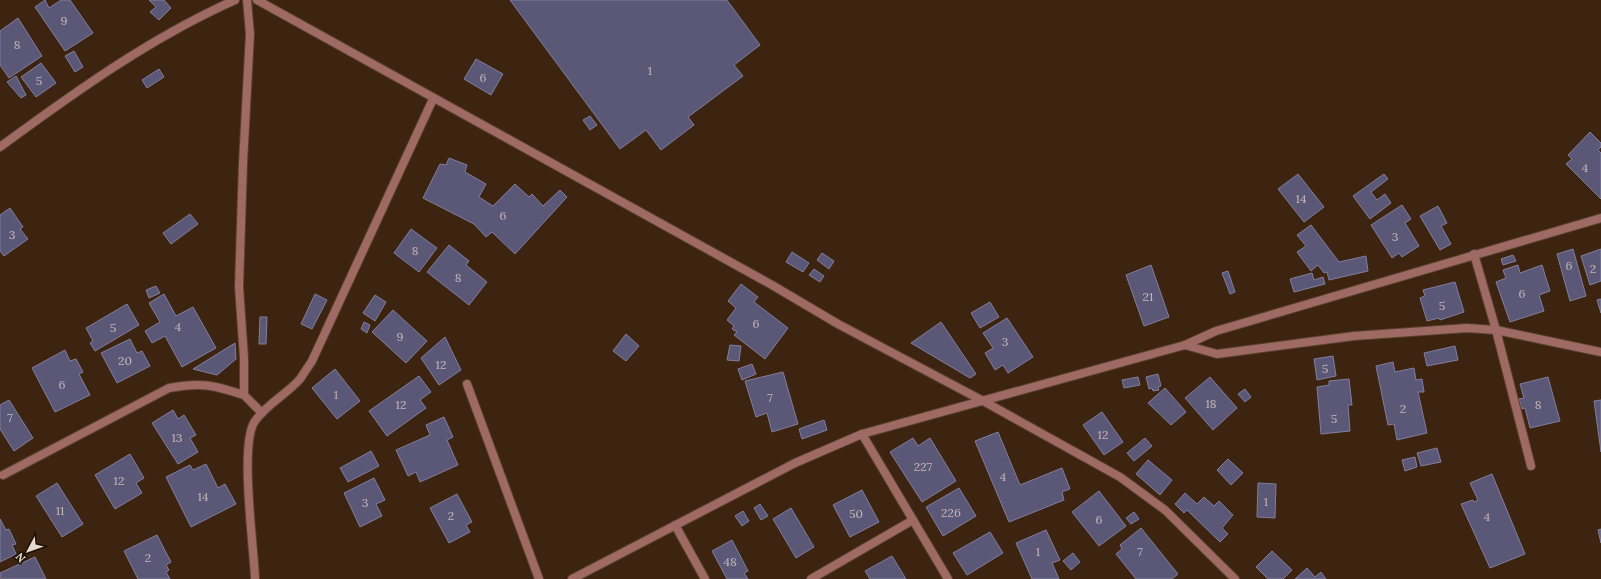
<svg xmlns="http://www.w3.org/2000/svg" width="1601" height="579" viewBox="0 0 1601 579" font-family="Lora,serif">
<rect width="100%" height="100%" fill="#3d2411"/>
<g fill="#5b5776" stroke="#817e9e">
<path d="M45,0l4,8 12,-8h9l23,33 -28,18 -30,-44z"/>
<path d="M149,0h15l7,8 -12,12 -9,-8 6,-5z"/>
<path d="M510,0h217l33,45 -26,20 9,11 -55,41 6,8 -33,25 -15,-20 -26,19z"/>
<path d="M18,18l24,38 -33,22 -9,-13v-34z"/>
<path d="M74,51l9,16 -8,5 -10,-16z"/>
<path d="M476,59l27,15 -12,21 -27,-16z"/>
<path d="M41,63l15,20 -20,14 -15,-20z"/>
<path d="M159,69l5,8 -17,11 -5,-8z"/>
<path d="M16,76l10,19 -5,3 -14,-16z"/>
<path d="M590,116l7,9 -7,5 -7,-10z"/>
<path d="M1590,132l11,11v4l-3,3 3,3v46l-35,-35 6,-5 -4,-4z"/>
<path d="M449,158l18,7 -2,7 21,12 -7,13 14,9 22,-22 14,13 3,-3 11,12 17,-16 7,7 -52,57 -23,-22 -6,5 -12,-13 -51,-26 17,-34 6,1z"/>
<path d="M1298,174l26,33 -20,15 -26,-33z"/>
<path d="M1384,174l4,5 -17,13 6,8 8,-6 6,9 -21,16 -17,-23z"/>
<path d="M1402,205l9,14 -6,4 14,23 -17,11 -3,-4 -7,5 -21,-33z"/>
<path d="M1438,206l9,17 -6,3 10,18 -11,6 -20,-34z"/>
<path d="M10,208l13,19 -3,2 8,10 -24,17 -4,-5v-36z"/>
<path d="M190,214l8,10 -27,20 -8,-11z"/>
<path d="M1311,225l28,37 27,-6 2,15 -39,9 -2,-8 -3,1 -6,-8 -7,6 -14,-19 9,-6 -9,-11z"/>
<path d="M411,229l26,19 -18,24 -25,-19z"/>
<path d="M449,245l20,16 -3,4 21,17 -18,23 -42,-33z"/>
<path d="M1573,249l13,47 -16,5 -13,-47z"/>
<path d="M1601,249v32l-11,4 -9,-29z"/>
<path d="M792,252l17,11 -6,9 -17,-10z"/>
<path d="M822,253l12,8 -5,8 -12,-9z"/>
<path d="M1513,255l3,6 -13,4 -2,-6z"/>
<path d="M1151,265l18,52 -25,9 -18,-51z"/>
<path d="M1518,265l2,8 22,-8 8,26 -11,4 5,16 -34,11 -14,-40 10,-4 -3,-8z"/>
<path d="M814,269l10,7 -4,6 -11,-7z"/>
<path d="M1228,271l7,21 -5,2 -8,-21z"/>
<path d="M1312,273l2,7 9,-3 2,7 -31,8 -4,-13z"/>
<path d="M1455,282l9,30 -24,8 -1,-2 -12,3 -7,-23 5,-2 -2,-6z"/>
<path d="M741,284l17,13 -4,5 34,26 -23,31 -31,-24 3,-3 -5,-3 2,-3 -7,-6 9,-12 -8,-7z"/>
<path d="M156,286l4,7 -11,5 -3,-8z"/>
<path d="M164,294l12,22 17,-9 23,41 -34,19 -17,-31 -13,7 -7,-12 15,-9 -11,-19z"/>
<path d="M315,294l12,6 -15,29 -11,-5z"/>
<path d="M375,295l11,7 -11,19 -12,-8z"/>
<path d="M1601,299v14l-4,-13z"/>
<path d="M990,302l9,15 -19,11 -9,-15z"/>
<path d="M127,304l12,21 -44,26 -5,-8 3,-2 -7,-13z"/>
<path d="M393,310l34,31 -21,22 -34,-31z"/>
<path d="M260,317h7l-1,27h-7z"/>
<path d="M1007,318l26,39 -25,16 -5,-8 -8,5 -10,-17 8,-5 -10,-15z"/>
<path d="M364,322l6,3 -3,8 -6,-4z"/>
<path d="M941,322l35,52 -6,4 -59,-35z"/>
<path d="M626,334l13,12 -13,15 -13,-10z"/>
<path d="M445,337l16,33 -22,15 -18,-27z"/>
<path d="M130,339l7,14 5,-2 8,15 -33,17 -16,-30z"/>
<path d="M235,343l1,16 -19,16 -24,-6z"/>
<path d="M730,345l11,1 -2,15 -12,-1z"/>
<path d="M1455,346l3,14 -31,6 -3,-13z"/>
<path d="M65,350l5,11 6,-2 7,13 -4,2 11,21 -35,17 -23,-44z"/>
<path d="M1333,356l3,20 -19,4 -3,-21z"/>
<path d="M1393,362l2,10 19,-4 2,12 6,-1 2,13h-6l9,41 -30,7 -3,-16 -6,1 -12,-59z"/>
<path d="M752,364l4,10 -14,6 -4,-11z"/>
<path d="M335,369l25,32 -23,18 -25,-31z"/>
<path d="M783,372l15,52 -26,8 -5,-19 -11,4 -11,-36z"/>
<path d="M1158,374l3,12 -3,1 1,3 -6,1 -1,-3 -3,1 -3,-12z"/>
<path d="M419,376l12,16 -11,8 6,8 -39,28 -18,-25z"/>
<path d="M1138,377l2,8 -16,3 -2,-8z"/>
<path d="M1210,377l27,31 -24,22 -28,-32z"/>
<path d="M1548,377l12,44 -30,7 -5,-20 -3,1 -3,-10 5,-1 -4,-14z"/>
<path d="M1349,379l3,26h-4l2,26 -29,3 -4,-47 12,-2v-4z"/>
<path d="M1165,388l21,24 -15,13 -23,-22z"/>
<path d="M1245,389l6,8 -6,5 -7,-8z"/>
<path d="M9,400l24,38 -19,13 -14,-22v-24z"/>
<path d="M1601,400v52l-7,-51z"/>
<path d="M173,410l5,9 6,-4 12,20 -6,3 8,14 -20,12 -26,-41z"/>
<path d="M1102,412l21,30 -19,13 -21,-30z"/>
<path d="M444,417l9,20 -6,3 11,25 -38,17 -4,-10 -8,4 -12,-26 34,-15 -4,-10z"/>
<path d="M824,420l3,10 -25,9 -3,-10z"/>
<path d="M998,432l22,53 42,-17 8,21 -8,3 2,8 -55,22 -34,-81z"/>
<path d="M913,438l5,8 12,-8 26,43 -34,21 -32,-50z"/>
<path d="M1145,438l7,8 -18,15 -7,-8z"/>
<path d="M1437,448l4,14 -20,4 -4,-13z"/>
<path d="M371,451l8,15 -31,16 -8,-14z"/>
<path d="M130,454l14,24 -8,5 6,10 -27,16 -20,-34z"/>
<path d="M1415,457l2,10 -12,4 -3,-11z"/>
<path d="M1228,459l15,14 -12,12 -14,-15z"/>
<path d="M1148,460l24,20 -12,15 -24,-21z"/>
<path d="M206,464l12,24 7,-4 11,20 -45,23 -25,-50 24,-12 3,5z"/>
<path d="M1492,474l33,80 -35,14 -29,-64 12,-4 1,2 4,-2 -8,-17z"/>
<path d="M374,478l11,22 -9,4 6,12 -22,11 -16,-34z"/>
<path d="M57,483l26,41 -21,13 -26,-41z"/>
<path d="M1258,483l18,1 -1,34 -18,-1z"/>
<path d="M959,488l17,28 -33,20 -17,-29z"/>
<path d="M862,490l17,32 -29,15 -17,-32z"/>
<path d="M1099,491l27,35 -27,20 -27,-34z"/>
<path d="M1185,493l12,11 7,-7 10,9 5,-5 14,14 -11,13 6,6 -8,8 -33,-32 -3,3 -9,-9z"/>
<path d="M457,494l15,28 -6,3 4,7 -21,11 -19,-35z"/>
<path d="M760,504l8,12 -7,4 -7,-12z"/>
<path d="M791,508l23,39 -18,11 -23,-39z"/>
<path d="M743,511l6,10 -7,5 -7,-10z"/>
<path d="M1134,512l5,7 -8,5 -5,-6z"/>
<path d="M0,519l6,11 3,-1 7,15 -4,1 4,9 -16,8z"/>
<path d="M1141,528l37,46 -6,5h-36l-20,-25 6,-5 -2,-4z"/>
<path d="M1601,529v14l-3,-13z"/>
<path d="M1046,530l14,30 -8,3 7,16h-27l-16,-36z"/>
<path d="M990,532l13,21 -36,22 -14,-22z"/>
<path d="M157,535l14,27 -5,3 3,5 -3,2 4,7h-32l-14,-28z"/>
<path d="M732,540l16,31 -4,2 4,6h-21l-15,-28z"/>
<path d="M1272,551l20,19 -9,9h-15l-12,-12z"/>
<path d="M1073,553l7,9 -9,8 -8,-9z"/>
<path d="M892,556l14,23h-36l-5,-8z"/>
<path d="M35,557l11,22h-45l-1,-6z"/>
<path d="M1307,568l8,9 6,-5 5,7h-31z"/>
</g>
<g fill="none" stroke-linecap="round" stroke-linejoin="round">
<defs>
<g id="minor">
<path d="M247,0l3,34 -7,129 -4,124 5,71v37l18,18"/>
<path d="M257,0l515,285 66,39 147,78 135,75 45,33 70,69"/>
<path d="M1474,254l22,76 35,136"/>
<path d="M1185,345l31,-14 385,-113"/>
<path d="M467,384l72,195"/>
<path d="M862,434l86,145"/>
<path d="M3,475l166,-87c33,-6 44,-3 75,7"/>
<path d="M675,525l30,54"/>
<path d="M255,579c-1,-32 -16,-136 0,-158 12,-17 32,-27 45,-42 4,-6 8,-12 12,-18l121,-262"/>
<path d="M572,579l223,-116 67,-29 323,-89 32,9 137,-18 113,-8 29,2 105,22"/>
<path d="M811,579l102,-59"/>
</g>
<path id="tertiary" d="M0,147c75,-55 150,-109 235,-147"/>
</defs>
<use href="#minor" stroke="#59412f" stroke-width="10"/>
<use href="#tertiary" stroke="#59412f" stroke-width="10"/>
<use href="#minor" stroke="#9f6a63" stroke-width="8"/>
<use href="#tertiary" stroke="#9f6a63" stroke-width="8"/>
</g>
<g text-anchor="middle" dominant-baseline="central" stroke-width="3" stroke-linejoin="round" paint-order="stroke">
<g font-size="12" fill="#c6b8b8">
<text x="64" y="20">9</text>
<text x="17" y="44">8</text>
<text x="650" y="70">1</text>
<text x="483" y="77">6</text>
<text x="39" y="80">5</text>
<text x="1585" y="167">4</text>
<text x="1301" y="198">14</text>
<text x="503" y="215">6</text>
<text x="12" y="234">3</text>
<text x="1395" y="236">3</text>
<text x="415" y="250">8</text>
<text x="1569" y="265">6</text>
<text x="1593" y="268">2</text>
<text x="458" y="277">8</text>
<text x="1522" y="293">6</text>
<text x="1148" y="296">21</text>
<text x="1442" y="305">5</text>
<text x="756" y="323">6</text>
<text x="178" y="326">4</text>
<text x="113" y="327">5</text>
<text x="400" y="336">9</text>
<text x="1005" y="341">3</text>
<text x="125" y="360">20</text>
<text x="441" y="364">12</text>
<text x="1325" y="368">5</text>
<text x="62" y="384">6</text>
<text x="336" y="394">1</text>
<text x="770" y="397">7</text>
<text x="1211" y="403">18</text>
<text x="401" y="404">12</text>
<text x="1538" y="404">8</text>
<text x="1403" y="408">2</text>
<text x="10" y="417">7</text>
<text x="1334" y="418">5</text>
<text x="1103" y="434">12</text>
<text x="177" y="437">13</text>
<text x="923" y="466">227</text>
<text x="1003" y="476">4</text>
<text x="119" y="480">12</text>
<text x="203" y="496">14</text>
<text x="1266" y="501">1</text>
<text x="365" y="502">3</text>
<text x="60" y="510">11</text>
<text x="951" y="512">226</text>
<text x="856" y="513">50</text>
<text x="451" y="515">2</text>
<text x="1487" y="516">4</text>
<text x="1099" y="519">6</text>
<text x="1038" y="551">1</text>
<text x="1140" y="551">7</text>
<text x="148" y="557">2</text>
<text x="730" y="561">48</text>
</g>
</g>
<g transform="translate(28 551) rotate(229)" stroke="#1c1108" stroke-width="3" paint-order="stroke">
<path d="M0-3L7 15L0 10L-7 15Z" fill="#ead9ce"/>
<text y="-6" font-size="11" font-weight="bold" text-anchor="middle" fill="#ead9ce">N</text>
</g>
</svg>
